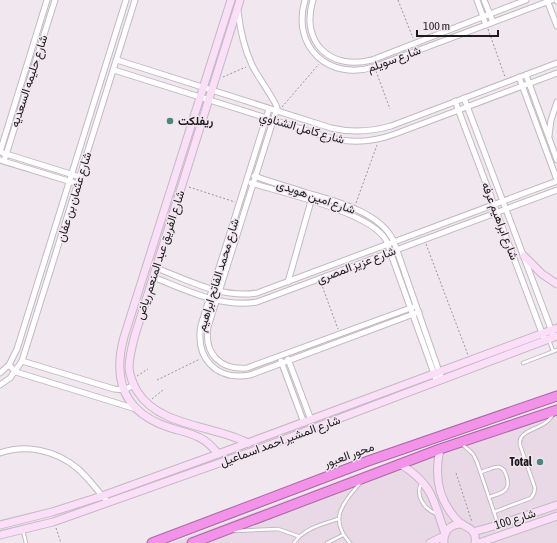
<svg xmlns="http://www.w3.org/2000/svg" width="557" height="543" viewBox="0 0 557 543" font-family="'Asap Condensed',Vazirmatn,sans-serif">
<rect width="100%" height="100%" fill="#f1e7ef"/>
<path fill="#e9d9e6" d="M557,404v139h-385l254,-95z"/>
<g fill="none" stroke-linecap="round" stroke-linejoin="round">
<defs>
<g id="lane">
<path d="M549,340l4,11"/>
<path d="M523,363l34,-13"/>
<path d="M462,444l11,10 4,8 21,62"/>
<path d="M481,472c5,-1 13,-6 18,-5 7,1 11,17 7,22 -3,5 -12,6 -17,8"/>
<path d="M421,484c-6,12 4,26 16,30"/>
<path d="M494,512l37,-14 3,-5 1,-5 -15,-43c-3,-17 25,-14 33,-31"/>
<path d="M23,531l3,12"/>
<path d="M234,531l44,-2 20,7"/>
<path d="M294,543c9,-14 28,-19 44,-24"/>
<path d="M327,543l16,-8"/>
<path d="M350,543c-22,-24 -7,-40 11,-61"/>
</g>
<g id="street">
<path d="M305,0c-14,47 24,81 69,67l178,-67"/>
<path d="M313,0c-13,42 17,71 59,60l154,-60"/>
<path d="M477,0l9,25"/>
<path d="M484,0l9,22"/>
<path d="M547,0l10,26"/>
<path d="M557,0v1"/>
<path d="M238,11c2,18 6,37 14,54 4,9 25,38 25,43l-69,219c-4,27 12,43 39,41l169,-62"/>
<path d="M117,60l214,68c21,5 39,4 60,-2l166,-63"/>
<path d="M114,70l216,68c23,6 43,4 65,-4l162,-61"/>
<path d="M526,75l31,85"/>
<path d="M519,77l38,103"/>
<path d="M464,98l90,239"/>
<path d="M455,101l90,240"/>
<path d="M269,109l-68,216c-6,33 15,56 49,50l169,-63"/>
<path d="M549,136l2,-16 6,-18"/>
<path d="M0,152l47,-152"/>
<path d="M3,153l77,24"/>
<path d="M0,160l78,24"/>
<path d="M4,161l51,-161"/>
<path d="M254,176c17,6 35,11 53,17 28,8 74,19 87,49l48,138"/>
<path d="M251,183c32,10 119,29 135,57l51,142"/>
<path d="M156,268c32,12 66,31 101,25l300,-112"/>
<path d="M153,277c33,13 68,31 104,25l300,-112"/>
<path d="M288,282l23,-81"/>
<path d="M288,359l23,61"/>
<path d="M22,361l92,28 10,1 10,-5"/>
<path d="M281,361l23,62"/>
<path d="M9,365l7,7 120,37"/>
<path d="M0,373l9,-8 8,-16 109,-349"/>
<path d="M0,385l10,-7 12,-17 113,-361"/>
<path d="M0,453c26,-9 55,-3 77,15 12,10 20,23 31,34"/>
</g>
<g id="secondary">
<path d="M240,0l-105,335c-3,11 -6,22 -6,33 1,9 4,16 8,23 22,36 77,34 111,52"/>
<path d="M524,256l18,18 15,10"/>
<path d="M440,449c-5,23 -3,46 12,65 2,3 5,6 8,9 9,6 17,6 15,20"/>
<path d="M218,454c-17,-23 -34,-20 -58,-30 -40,-17 -46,-50 -36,-87l107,-337"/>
<path d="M400,464c32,19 34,37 45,70"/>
<path d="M0,525l52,-13 50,-16 116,-42 339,-126"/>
<path d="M473,532l25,-7 59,-20"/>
<path d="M0,535l53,-13 203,-72 301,-114"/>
<path d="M430,543l14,-7"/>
<path d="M444,543c-1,-12 6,-19 18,-19"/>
<path d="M479,543l78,-27"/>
</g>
<g id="highway">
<path d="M152,543l216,-82 189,-65"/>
<path d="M192,543l248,-94 117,-39"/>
</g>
</defs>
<use href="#lane" stroke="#c3b9c1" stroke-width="4.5"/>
<use href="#street" stroke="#c3b9c1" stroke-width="7"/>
<use href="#secondary" stroke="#c3b9c1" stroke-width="9"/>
<use href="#highway" stroke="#a868a1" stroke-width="11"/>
<g stroke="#9c959b" stroke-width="1" stroke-dasharray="2 2" stroke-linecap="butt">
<path d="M398,0l15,38"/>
<path d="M488,29l17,48"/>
<path d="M376,71l14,38"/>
<path d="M223,77l23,-10"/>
<path d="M282,107l37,-43"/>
<path d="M189,187l46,15"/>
<path d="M356,203l21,-58"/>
<path d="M426,244l42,111"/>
<path d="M321,283l17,46"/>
<path d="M137,376l11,-7"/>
<path d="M157,380l43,-21"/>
<path d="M152,399l11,-9"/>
<path d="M456,473l16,49"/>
<path d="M56,528l5,15"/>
</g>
<use href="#lane" stroke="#fff" stroke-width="2.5"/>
<use href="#street" stroke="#fff" stroke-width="5"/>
<use href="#secondary" stroke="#fbdef8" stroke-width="7"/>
<use href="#highway" stroke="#f292e8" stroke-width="9"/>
</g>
<g fill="#45897d" stroke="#f1e7ef" stroke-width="1.5">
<circle cx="170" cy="121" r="4"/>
<circle cx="540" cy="462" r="4"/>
</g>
<g text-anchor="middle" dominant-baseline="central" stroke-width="3" stroke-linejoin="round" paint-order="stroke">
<g font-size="12" fill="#1e1b1e" stroke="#f1e7ef">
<text transform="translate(394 59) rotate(-20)">شارع سويلم</text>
<text transform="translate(29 81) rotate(-72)">شارع حليمه السعديه</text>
<text transform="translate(302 128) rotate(16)">شارع كامل الشناوي</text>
<text transform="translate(74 197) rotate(-73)">شارع عثمان بن عفان</text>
<text transform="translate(316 197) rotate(19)">شارع امين هويدى</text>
<text transform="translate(500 221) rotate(69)">شارع ابراهيم عرفه</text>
<text transform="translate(160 255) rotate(-72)">شارع الفريق عبد المنعم رياض</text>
<text transform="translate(356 265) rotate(-21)">شارع عزيز المصرى</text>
<text transform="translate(218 275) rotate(-73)">شارع محمد الفاتح ابراهيم</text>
<text transform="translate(280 441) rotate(-20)">شارع المشير احمد اسماعيل</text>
<text transform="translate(349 455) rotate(-20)">محور العبور</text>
<text transform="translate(515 519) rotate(-18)">شارع 100</text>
</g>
<g font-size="12" font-weight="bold" fill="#1e1b1e" stroke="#f1e7ef" text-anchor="start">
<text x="178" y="121">ريفلكت</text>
<text x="532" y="462" text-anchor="end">Total</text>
</g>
</g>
<path d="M417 30v6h81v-6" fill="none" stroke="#1e1b1e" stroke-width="2"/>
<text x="423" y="30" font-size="12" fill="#1e1b1e" stroke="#f1e7ef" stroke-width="3" paint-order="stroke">100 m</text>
</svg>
